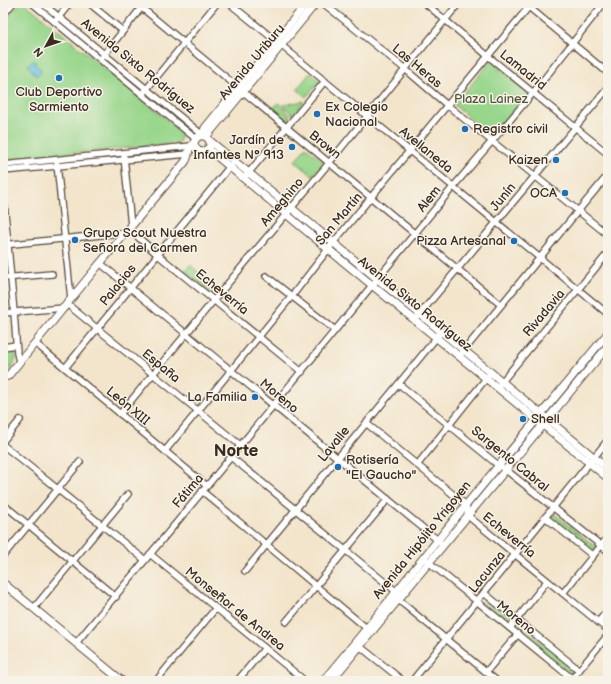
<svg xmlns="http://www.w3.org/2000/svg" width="611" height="684" viewBox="0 0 611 684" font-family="'Balsamiq Sans',sans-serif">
<rect width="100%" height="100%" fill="#f7f3e8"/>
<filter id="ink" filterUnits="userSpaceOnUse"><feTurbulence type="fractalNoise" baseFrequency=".025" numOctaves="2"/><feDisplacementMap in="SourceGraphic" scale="8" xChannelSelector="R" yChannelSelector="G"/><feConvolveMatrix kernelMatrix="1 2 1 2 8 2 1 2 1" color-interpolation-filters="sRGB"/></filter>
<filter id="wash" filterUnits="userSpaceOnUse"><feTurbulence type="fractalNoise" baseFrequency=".012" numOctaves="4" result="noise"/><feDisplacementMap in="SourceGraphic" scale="16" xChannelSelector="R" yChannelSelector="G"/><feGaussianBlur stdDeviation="0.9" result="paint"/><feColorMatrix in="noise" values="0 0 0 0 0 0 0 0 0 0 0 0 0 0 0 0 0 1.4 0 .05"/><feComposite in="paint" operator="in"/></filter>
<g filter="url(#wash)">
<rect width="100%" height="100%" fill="#f3e5cc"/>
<g fill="#98d68b" stroke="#6a8054">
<path d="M20,3h5l157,129 -3,11 -176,17v-137z"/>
<path d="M107,58l35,29 -3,4 -35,-29z"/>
<path d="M491,61l38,32 -37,44 -38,-32z"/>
<path d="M310,73l10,8 -14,16 -9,-8z"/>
<path d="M149,93l49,40 -3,3 -49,-40z"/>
<path d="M303,101l1,1 -11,13 -10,-10z"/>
<path d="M279,103l10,11 1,4 -2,3h-5l-13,-11z"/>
<path d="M306,147l17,14 1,2 -11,13 -18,-15z"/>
<path d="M183,148h5l-1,5h-5l-2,-1 -52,5v-1l52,-6z"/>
<path d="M190,265l28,24 -5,6 -29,-24z"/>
<path d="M15,349l1,10 -6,12 -7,4v-25z"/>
<path d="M553,513l44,35 -5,5 -43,-35z"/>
<path d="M486,596l27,23 -4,5 -27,-23z"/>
<path d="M517,622l58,47 -4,5 -58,-47z"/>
</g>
<path fill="#67c2e4" stroke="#517681" d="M33,61l3,1 -1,3 2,2 3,1 1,3v1l-5,4 -8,-11z"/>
</g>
<g filter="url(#ink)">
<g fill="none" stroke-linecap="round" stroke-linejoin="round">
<defs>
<g id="minor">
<path d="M32,3l164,136"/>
<path d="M42,3l157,129 2,4"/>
<path d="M89,3l34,28"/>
<path d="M136,3l365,302"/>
<path d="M229,3l47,38 332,273"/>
<path d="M323,3l82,66 42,36 88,71 73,59"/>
<path d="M425,3l63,53 120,98"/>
<path d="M524,3l84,70"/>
<path d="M3,15l10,-12"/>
<path d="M57,19l13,-16"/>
<path d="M103,56l42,-53"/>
<path d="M145,91l72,-88"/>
<path d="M124,157l7,69"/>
<path d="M57,164l14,135"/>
<path d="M3,165l188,-19"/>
<path d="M3,171l185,-17"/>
<path d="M246,176l79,-95"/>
<path d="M3,191l11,121 3,41 2,9"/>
<path d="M129,229l29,26 144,117"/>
<path d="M3,245l117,-12 5,1"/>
<path d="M100,263l340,279"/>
<path d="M266,276l69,54"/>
<path d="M3,278l49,-4"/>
<path d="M67,304l173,141"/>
<path d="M3,313l61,-5"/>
<path d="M415,320l193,-232"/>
<path d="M35,343l172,143"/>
<path d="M3,347l13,-2"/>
<path d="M462,353l116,-142 30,-36"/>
<path d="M65,368l166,-203"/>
<path d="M399,384l99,81 8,5 102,81"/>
<path d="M500,384l108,-131"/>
<path d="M120,414l94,-114 115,-137 130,-160"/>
<path d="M366,423l100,82 2,11 140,114"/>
<path d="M3,441l17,-21"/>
<path d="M3,445l142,115"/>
<path d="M165,451l127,-155 41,-53 199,-240"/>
<path d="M231,457l167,136"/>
<path d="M418,464l70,-88"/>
<path d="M202,491l168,140"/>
<path d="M3,504l113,93"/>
<path d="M545,517l48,39"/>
<path d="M150,554l155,127"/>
<path d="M3,556l77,-94"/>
<path d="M426,560l149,121"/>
<path d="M245,571l196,-239"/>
<path d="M484,593l95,77"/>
<path d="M563,593l45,-56"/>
<path d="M396,598l101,83"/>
<path d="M34,608l94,-114"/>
<path d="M286,622l102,-123"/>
<path d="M598,622l10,-12"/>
<path d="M510,628l37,-47"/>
<path d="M76,643l131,-157 246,-299 80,-94 71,-90"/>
<path d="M357,644l46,37"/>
<path d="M486,672l32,-38"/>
<path d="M156,681l60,-73"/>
<path d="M237,681l28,-33"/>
<path d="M412,681l196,-241"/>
<path d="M570,681l38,-46"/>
</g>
<g id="major">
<path d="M202,136l3,-8 102,-125"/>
<path d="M206,137l110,-134"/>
<path d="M210,141l398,328"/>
<path d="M205,151l7,1 116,97 280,229"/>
<path d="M3,377l5,-1 89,-109 88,-105c3,-4 3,-8 4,-12 1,-4 4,-5 5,-8 2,-3 1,-3 4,-5 8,-6 14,4 11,11l-6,4c-5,0 -8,-3 -9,-9"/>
<path d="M3,583l119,98"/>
<path d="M323,681l44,-53 99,-123 142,-172"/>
<path d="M331,681l277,-335"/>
</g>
</defs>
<use href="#minor" stroke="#574638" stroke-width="8"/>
<use href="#major" stroke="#574638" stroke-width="9"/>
<use href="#minor" stroke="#fff" stroke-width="5.5"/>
<use href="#major" stroke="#fff" stroke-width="7"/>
</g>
</g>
<g fill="#1f6fb2" stroke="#f7f3e8" stroke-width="1.5">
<circle cx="59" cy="78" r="4"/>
<circle cx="317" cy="114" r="4"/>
<circle cx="465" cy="129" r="4"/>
<circle cx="292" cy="147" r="4"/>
<circle cx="556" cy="160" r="4"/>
<circle cx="565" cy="193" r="4"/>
<circle cx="75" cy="240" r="4"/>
<circle cx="514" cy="241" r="4"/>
<circle cx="255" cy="397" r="4"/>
<circle cx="523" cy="419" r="4"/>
<circle cx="338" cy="467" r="4"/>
</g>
<g text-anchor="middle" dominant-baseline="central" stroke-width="3" stroke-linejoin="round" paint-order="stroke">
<g font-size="13" fill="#3b2a1e" stroke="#f7f3e8">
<text transform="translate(252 62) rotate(-50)">Avenida Uriburu</text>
<text transform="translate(138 66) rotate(39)">Avenida Sixto Rodríguez</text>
<text transform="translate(417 66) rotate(40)">Las Heras</text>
<text transform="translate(523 70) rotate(39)">Lamadrid</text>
<text transform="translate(325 145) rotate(39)">Brown</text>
<text transform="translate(426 150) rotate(39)">Avellaneda</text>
<text transform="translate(503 197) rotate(-51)">Junín</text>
<text transform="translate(429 199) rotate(-51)">Alem</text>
<text transform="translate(282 202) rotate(-50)">Ameghino</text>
<text transform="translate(339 219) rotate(-50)">San Martín</text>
<text transform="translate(118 285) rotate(-51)">Palacios</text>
<text transform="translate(222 292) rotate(39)">Echeverría</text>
<text transform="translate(415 304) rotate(39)">Avenida Sixto Rodríguez</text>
<text transform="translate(544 313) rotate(-50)">Rivadavia</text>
<text transform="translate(161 366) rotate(39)">España</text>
<text transform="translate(279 396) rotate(40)">Moreno</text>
<text transform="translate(128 406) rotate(40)">León XIII</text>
<text transform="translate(334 444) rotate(-51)">Lavalle</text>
<text transform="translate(510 459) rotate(39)">Sargento Cabral</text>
<text transform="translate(188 491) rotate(-50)">Fátima</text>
<text transform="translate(509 535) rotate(39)">Echeverría</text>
<text transform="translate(422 540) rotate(-51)">Avenida Hipólito Yrigoyen</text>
<text transform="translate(487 572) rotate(-51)">Lacunza</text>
<text transform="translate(235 609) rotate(39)">Monseñor de Andrea</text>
<text transform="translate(516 618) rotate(39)">Moreno</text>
</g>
<g font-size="13" fill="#3b2a1e" stroke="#f7f3e8" text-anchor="start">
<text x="59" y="92" text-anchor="middle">Club Deportivo<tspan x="59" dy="15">Sarmiento</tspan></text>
<text x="325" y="107">Ex Colegio<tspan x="325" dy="15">Nacional</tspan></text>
<text x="473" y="129">Registro civil</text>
<text x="284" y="140" text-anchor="end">Jardín de<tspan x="284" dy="15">Infantes N° 913</tspan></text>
<text x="548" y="160" text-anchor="end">Kaizen</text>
<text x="557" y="193" text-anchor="end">OCA</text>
<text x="83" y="233">Grupo Scout Nuestra<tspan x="83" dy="15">Señora del Carmen</tspan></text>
<text x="506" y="241" text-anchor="end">Pizza Artesanal</text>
<text x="247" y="397" text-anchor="end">La Familia</text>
<text x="531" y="419">Shell</text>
<text x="346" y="460">Rotisería<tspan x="346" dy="15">"El Gaucho"</tspan></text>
</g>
<g font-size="13" fill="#525539" stroke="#f7f3e8">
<text x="491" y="99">Plaza Lainez</text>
</g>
<g font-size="17" font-weight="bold" fill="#3b2a1e" stroke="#f7f3e8">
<text x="236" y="451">Norte</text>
</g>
</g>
<rect width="611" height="684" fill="none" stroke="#f7f3e8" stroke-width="16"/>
<g transform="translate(46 46) rotate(230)" stroke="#f7f3e8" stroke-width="3" paint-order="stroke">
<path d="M0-3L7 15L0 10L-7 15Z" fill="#3b2a1e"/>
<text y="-6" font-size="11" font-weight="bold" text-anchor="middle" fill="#3b2a1e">N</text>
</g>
</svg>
